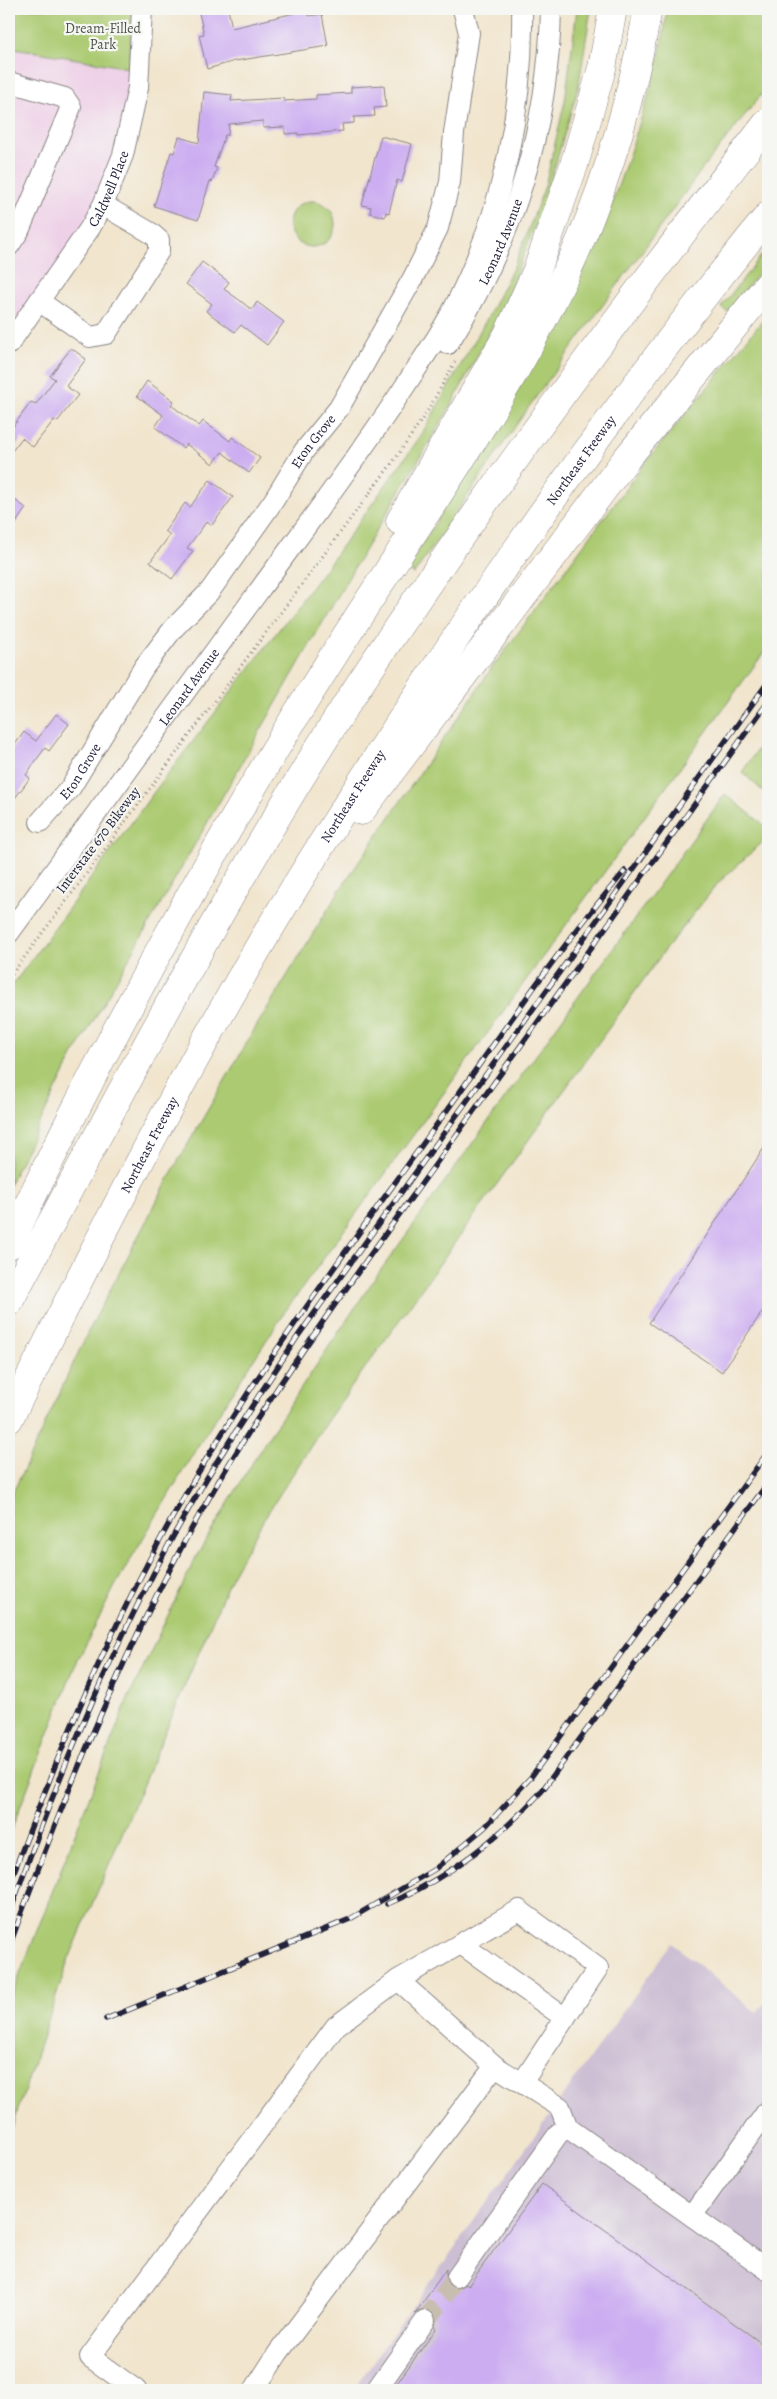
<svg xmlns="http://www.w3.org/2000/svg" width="777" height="2399" viewBox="0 0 777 2399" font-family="Alegreya,serif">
<rect width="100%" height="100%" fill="#f6f6f2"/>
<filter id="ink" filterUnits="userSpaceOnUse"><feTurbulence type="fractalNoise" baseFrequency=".02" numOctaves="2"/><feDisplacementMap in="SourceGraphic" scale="10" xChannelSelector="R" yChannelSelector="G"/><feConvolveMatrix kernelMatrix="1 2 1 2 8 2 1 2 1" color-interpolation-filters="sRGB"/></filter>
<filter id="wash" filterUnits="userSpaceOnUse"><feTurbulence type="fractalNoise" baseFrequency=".0096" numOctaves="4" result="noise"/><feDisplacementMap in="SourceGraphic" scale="20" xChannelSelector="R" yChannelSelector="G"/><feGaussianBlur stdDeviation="1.12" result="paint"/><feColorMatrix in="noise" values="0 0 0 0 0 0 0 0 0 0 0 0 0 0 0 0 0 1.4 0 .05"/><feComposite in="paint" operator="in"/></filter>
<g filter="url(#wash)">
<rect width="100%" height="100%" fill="#f1e5cd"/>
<path fill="#eed0e7" d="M9,47l119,21 9,19 -27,111 -101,154z"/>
<path fill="#ccbed3" d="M672,1943l85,70 11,-15v392h-415z"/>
<g fill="#abca71" stroke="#667656">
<path d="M9,9h122l1,13 -4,46 -119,-21z"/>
<path d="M577,9h14l-13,80 -34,113 -38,99 -55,105 -97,162 -281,488 -64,129v-195l148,-202 167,-217 96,-134 69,-122 26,-51 30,-78 20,-85z"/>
<path d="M667,9h101v77l-68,86 -172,236 -114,166 -8,-5c63,-100 129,-199 180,-306 20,-40 35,-84 49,-126 14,-42 28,-85 32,-128z"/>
<circle cx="312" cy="224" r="23"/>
<path d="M768,247v15l-41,50 -6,-5z"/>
<path d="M768,314v333l-484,666 -88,136 -80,135 -42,84 -65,168v-335l78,-167 86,-164 81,-140 85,-139 153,-223 149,-200z"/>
<path d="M768,734v62l-26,-24z"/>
<path d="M725,794l43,34v9l-49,45 -52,65 -340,474 -60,93 -36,63 -163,384 -59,176v-135l118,-301 70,-146 68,-113 110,-164z"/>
</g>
<g id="blocks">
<g fill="#ccadf1">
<path d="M198,9h30l4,19 75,-18 2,6 13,-2 6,32 -93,15 -28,8 -8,-34 5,-1z"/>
<path d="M384,85l2,22 -12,1 1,8 -21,1v6l-12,1 1,7 -45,4v-2l-13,1v-7l-22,1v-7l-34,3 -1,11h-3l-11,32 3,1 -5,14 -2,-1 -12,39 -44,-14 17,-54 3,1 5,-16 20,6 5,-51 28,3 -1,6 53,-3v3l32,-2v-4l35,-2v-6z"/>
<path d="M381,136l31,8 -10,38 -5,-2 -8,33 -3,-1 -1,5 -15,-4 1,-6 -9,-2z"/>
<path d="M202,262l27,20 -5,7 14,10 14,11 5,-8 27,20 -17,23 -26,-20 -6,7 -29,-21 6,-7 -26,-20z"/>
<path d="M71,348l15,11 -20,27 12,9 -21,27 -3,-2 -21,27 -11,-9 -13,17v-23l22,-30 5,2 19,-25 -5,-3z"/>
<path d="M147,381l27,20 -3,4 28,21 4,-5 27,20 2,-4 28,21 -11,15 -27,-21 -9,12 -27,-20 -3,4 -28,-21 8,-12 -26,-19z"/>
<path d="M210,480l23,17 -21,28 -5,-4 -20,27 6,3 -21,28 -22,-17 20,-27 -5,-4 20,-28 5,4z"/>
<path d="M9,496l17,12 -17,25z"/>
<path d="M56,714l13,10 -20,27 -4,-3 -10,14 -9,13 4,3 -21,28v-53l15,-21 12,9z"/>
<path d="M768,1142v161l-46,69 -73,-49z"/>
<path d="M542,2184l226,164v42h-376l44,-61 -1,-1 1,-11 -5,-6 -10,-1 -6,4 31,-45v12l4,5 6,3 10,-5 2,2z"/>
</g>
</g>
</g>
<g filter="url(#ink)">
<use href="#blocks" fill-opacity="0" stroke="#8a8484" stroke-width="1"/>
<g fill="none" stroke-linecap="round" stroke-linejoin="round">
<path stroke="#c8beb0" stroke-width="20" stroke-dasharray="20 10" stroke-linecap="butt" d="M425,2321l32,-44"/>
<defs>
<g id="minor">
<path d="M9,82l56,16 6,9 -52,124 -10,15"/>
<path d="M39,301l51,36 16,-3 53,-83v-11l-8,-7 -48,-28"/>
<path id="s1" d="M9,344l81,-116 13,-23 20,-50 15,-67 4,-79"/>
<path id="s2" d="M448,344c64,-101 101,-216 103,-335"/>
<path id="s3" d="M40,822l31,-35 73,-120 29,-38 37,-38 64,-91 30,-49 35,-43 74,-130 25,-50 12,-46 4,-49 15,-100 -6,-24"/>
<path id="s4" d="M9,933c83,-114 166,-227 249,-341 49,-67 99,-133 145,-203 18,-28 39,-56 54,-87 45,-90 67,-193 65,-293"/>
<path d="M461,1944l104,74"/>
<path d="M398,1980l121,-70 79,58 -76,115"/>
<path d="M692,2216l76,-106"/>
<path d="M457,2277l102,-144 9,-5 200,142"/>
<path d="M136,2390l-46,-33 246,-331 62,-46 97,86 65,41 8,21"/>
<path d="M254,2390l24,-37 217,-287"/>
<path d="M376,2390l49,-69"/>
</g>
<g id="highway">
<path d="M400,521l108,-187 29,-64 37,-105 28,-97 11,-59"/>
<path d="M361,811l266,-353 141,-173"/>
<path d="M9,1245c82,-174 174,-343 273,-507 50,-82 103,-163 156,-243 52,-80 103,-162 141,-251 33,-76 54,-154 69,-235"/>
<path d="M9,1302c112,-210 222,-421 352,-620 128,-193 265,-378 407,-560"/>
<path id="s5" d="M9,1419c79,-158 158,-316 248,-469 52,-88 108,-174 164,-260 109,-164 223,-322 347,-474"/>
</g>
</defs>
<use href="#minor" stroke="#8a8484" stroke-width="22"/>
<use href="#highway" stroke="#8a8484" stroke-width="29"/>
<path stroke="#8a8484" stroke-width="3" stroke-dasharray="1 4" stroke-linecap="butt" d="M9,978l389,-523 29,-43 28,-50"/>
<use href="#minor" stroke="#fff" stroke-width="20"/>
<use href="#highway" stroke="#fff" stroke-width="28"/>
<defs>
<g id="rail">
<path d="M9,1885c44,-118 91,-235 151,-345 78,-145 177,-276 272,-409 63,-87 123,-179 193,-260"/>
<path d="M387,1904c60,-25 110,-64 154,-112l227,-309"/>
<path d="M9,1915c44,-127 96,-252 160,-371 39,-72 84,-140 129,-208l470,-654"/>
<path d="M9,1947c58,-159 122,-317 208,-463 70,-118 153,-228 233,-340 106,-147 212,-295 318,-442"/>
<path d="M106,2019l244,-100 85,-50 50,-42 46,-50 237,-325"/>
</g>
</defs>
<use href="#rail" stroke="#22223b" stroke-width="5.5"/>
<use href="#rail" stroke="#f6f6f2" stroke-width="4" stroke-dasharray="11" stroke-linecap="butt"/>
</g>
</g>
<g text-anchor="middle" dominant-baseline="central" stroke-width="4.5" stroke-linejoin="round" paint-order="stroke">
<g font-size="14" fill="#4b544b" stroke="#f6f6f2">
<text x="103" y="28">Dream-Filled<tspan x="103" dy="16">Park</tspan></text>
</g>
<g font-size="14" fill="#22223b" stroke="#f6f6f2">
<text stroke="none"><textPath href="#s1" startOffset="185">Caldwell Place</textPath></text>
<text stroke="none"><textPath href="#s2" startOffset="115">Leonard Avenue</textPath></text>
<text stroke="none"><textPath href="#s3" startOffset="470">Eton Grove</textPath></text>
<text stroke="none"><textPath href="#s5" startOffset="1118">Northeast Freeway</textPath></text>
<text stroke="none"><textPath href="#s4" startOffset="305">Leonard Avenue</textPath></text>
<text stroke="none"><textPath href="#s3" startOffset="65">Eton Grove</textPath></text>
<text stroke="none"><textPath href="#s5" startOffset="712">Northeast Freeway</textPath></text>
<text transform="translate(98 840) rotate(-53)">Interstate 670 Bikeway</text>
<text stroke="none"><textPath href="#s5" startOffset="308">Northeast Freeway</textPath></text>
</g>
</g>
<rect width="777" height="2399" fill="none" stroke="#f6f6f2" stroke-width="30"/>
</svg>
